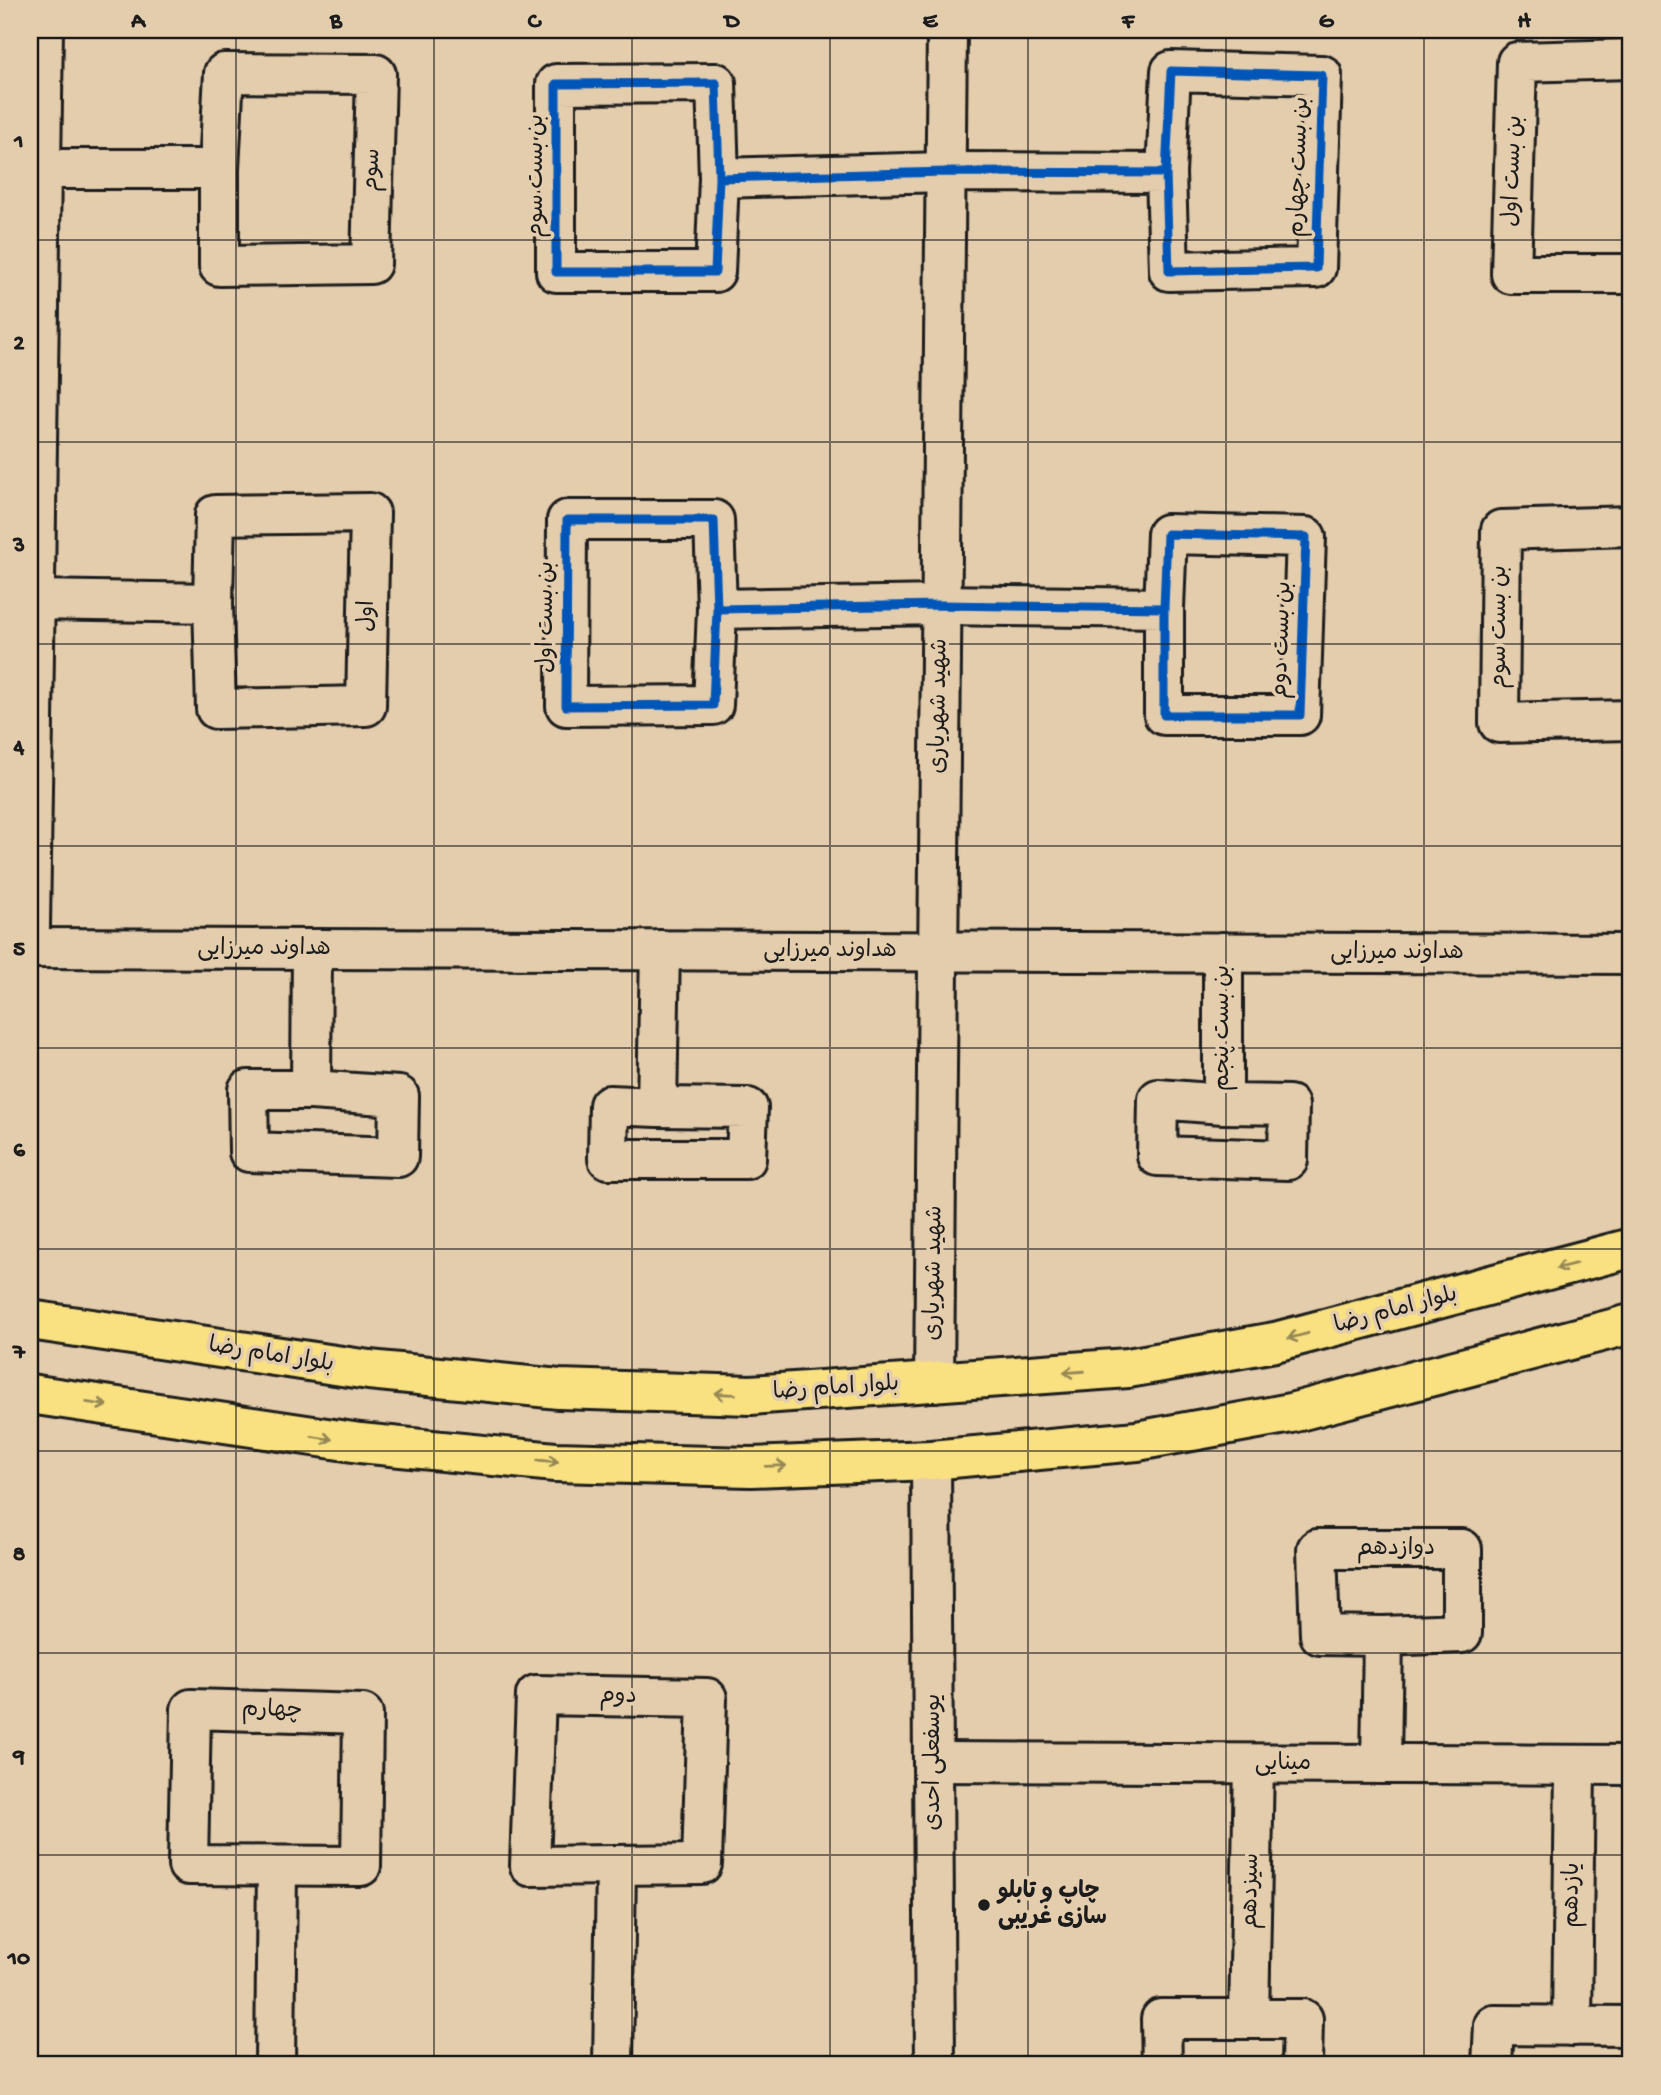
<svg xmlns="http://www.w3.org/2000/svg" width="1661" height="2095" viewBox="0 0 1661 2095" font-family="'Gochi Hand','Playpen Sans Arabic',sans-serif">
<rect width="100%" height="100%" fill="#e4cdad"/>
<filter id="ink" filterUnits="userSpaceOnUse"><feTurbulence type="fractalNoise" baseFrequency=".0143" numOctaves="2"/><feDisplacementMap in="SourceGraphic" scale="14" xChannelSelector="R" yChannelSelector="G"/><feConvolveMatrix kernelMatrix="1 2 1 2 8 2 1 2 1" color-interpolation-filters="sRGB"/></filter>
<g filter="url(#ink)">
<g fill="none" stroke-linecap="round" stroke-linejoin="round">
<defs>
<g id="minor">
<path d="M1631,59l-114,3 -6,212h120"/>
<path d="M41,169h178v97l152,-2 5,-190 -152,-1 -5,96"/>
<path d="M719,178l-4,94h-159v-188l160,-1 3,95 227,-6 220,1 5,-102 151,4 -6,193 -147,3 -3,-98"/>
<path d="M1631,526l-130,4 -2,193 132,-3"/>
<path d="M35,600l178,3 2,-88 155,-2 -4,193 -150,3 -3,-106"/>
<path d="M717,609l-4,96 -147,1 1,-186h147l3,89 224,-4 223,3 3,-74 139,3 -6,178h-136v-107"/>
<path d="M30,927l13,-897"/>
<path d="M30,948l1601,6"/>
<path d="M311,1090l88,6 -1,61 -149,-5 -1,-62h63l1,-141"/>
<path d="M1223,1104l66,1 -1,55 -131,-4 1,-57 65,5v-152"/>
<path d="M657,1107l91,1 -2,51h-138l1,-54 48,2 3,-157"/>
<path d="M934,1382l13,-1352"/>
<path d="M931,1460l4,605"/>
<path d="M536,1695l171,3 -5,166 -172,2z"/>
<path d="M191,1709l172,5 -2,152 -173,-1z"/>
<path d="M934,1762l697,3"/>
<path d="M1381,1764l2,-128 -63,-1 -3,-86h145v84l-79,3"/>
<path d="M1249,2018l5,-254"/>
<path d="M1572,2026l3,-261"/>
<path d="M275,2065l2,-199"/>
<path d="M613,2065l3,-199"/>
<path d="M1162,2065l-1,-46h142l-1,46"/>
<path d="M1492,2065l2,-40 137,1"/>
</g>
<g id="major">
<path d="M30,1320l339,50 190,19 192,6 377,-27 147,-26 356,-94"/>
<path d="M30,1394l330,49 195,19 196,5 180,-7 206,-19 154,-28 340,-89"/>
</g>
</defs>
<use href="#minor" stroke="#1c1c1c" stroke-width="44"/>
<use href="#major" stroke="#1c1c1c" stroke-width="44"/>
<use href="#minor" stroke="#e4cdad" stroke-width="38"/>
<use href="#major" stroke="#f9e181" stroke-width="38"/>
<defs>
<g id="cycleway">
<path d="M719,178l-4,94h-159v-188l160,-1 3,95 227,-6 220,1 5,-102 151,4 -6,193 -147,3 -3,-98"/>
<path d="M717,609l-4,96 -147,1 1,-186h147l3,89 224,-4 223,3 3,-74 139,3 -6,178h-136v-107"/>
</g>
</defs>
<use href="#cycleway" stroke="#e4cdad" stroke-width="13"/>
<use href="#cycleway" stroke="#0057b8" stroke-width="9"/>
</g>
<defs><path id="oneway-shaft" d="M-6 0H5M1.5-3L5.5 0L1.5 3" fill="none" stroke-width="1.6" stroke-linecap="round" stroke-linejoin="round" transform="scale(1.75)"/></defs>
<g stroke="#968854">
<use href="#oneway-shaft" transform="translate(1566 1266) rotate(165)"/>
<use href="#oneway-shaft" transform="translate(1298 1336) rotate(165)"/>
<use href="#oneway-shaft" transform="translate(1074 1372) rotate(176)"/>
<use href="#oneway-shaft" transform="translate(725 1394) rotate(-178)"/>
<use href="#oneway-shaft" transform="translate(97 1404) rotate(9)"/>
<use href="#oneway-shaft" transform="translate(322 1438) rotate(9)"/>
<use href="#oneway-shaft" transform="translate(548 1461) rotate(5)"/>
<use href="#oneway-shaft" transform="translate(776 1466) rotate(-2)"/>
</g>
</g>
<path fill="none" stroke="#1c1c1c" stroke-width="2" stroke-opacity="0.55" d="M236,30v2035M434,30v2035M632,30v2035M830,30v2035M1028,30v2035M1226,30v2035M1424,30v2035M30,240h1601M30,442h1601M30,644h1601M30,846h1601M30,1048h1601M30,1249h1601M30,1451h1601M30,1653h1601M30,1855h1601"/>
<circle fill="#1c1c1c" stroke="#e4cdad" stroke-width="2.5" cx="984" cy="1905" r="7"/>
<g text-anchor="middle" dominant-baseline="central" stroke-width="7" stroke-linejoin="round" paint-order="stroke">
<g font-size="23" fill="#1c1c1c" stroke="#e4cdad">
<text transform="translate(1300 167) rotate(-88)">بن بست چهارم</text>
<text transform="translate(373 170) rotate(-88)">سوم</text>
<text transform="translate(1514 171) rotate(-88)">بن بست اول</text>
<text transform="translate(537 176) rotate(-90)">بن بست سوم</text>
<text transform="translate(368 616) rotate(-89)">اول</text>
<text transform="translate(547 617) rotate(-90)">بن بست اول</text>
<text transform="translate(1500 627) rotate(-90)">بن بست سوم</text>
<text transform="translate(1283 640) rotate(-88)">بن بست دوم</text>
<text transform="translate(940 706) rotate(-89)">شهید شهریاری</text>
<text x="264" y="949">هداوند میرزایی</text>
<text x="830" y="951">هداوند میرزایی</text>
<text x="1397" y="953">هداوند میرزایی</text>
<text transform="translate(1223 1028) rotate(-90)">بن بست پنجم</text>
<text transform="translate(935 1273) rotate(-89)">شهید شهریاری</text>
<text transform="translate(1396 1311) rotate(-15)">بلوار امام رضا</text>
<text transform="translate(271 1356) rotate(9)">بلوار امام رضا</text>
<text transform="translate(836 1389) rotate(-4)">بلوار امام رضا</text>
<text x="1396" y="1549">دوازدهم</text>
<text transform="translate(618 1697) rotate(1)">دوم</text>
<text transform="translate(272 1711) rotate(2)">چهارم</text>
<text transform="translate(934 1762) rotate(-90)">یوسفعلی احدی</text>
<text x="1283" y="1764">مینایی</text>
<text transform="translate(1252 1891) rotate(-89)">سیزدهم</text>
<text transform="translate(1573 1895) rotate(-89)">یازدهم</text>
</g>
<g font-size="23" font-weight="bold" fill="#1c1c1c" stroke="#e4cdad" text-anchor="start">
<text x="998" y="1892">چاپ و تابلو<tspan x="998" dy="26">سازی غریبی</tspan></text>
</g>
</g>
<rect width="1661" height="2095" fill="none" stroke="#e4cdad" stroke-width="77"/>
<rect x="38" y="38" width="1584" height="2018" fill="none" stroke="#1c1c1c" stroke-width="2.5"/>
<g font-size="23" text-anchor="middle" font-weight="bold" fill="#1c1c1c">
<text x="138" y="27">A</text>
<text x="336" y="27">B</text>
<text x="534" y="27">C</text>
<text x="732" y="27">D</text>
<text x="930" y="27">E</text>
<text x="1128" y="27">F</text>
<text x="1326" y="27">G</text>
<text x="1524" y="27">H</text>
<text x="19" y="147">1</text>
<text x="19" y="349">2</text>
<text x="19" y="551">3</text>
<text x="19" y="753">4</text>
<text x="19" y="955">5</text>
<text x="19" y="1156">6</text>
<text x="19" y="1358">7</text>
<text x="19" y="1560">8</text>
<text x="19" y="1762">9</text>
<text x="19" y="1964">10</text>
</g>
</svg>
